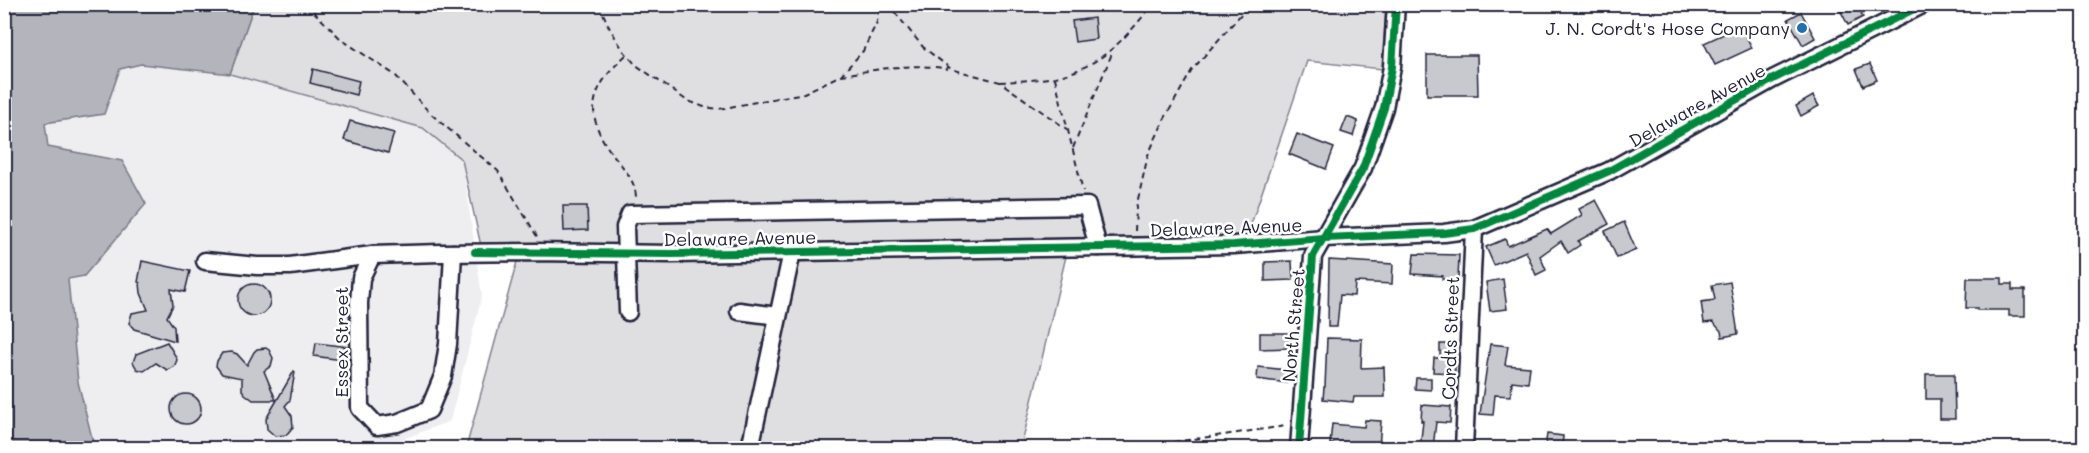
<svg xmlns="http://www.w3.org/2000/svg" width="2089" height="453" viewBox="0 0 2089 453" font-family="Mali,sans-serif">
<rect width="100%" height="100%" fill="#fff"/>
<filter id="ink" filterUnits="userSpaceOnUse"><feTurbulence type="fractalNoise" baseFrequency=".0167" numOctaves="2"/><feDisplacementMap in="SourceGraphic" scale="12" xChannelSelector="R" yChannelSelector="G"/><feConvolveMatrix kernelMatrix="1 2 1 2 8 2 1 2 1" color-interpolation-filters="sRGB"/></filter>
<g filter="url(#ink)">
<path fill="#eeeef1" d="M141,64l89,10 193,54 39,32 20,136 -32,125 -57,22 -9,5h-268l-23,-6 -15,-60 -10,-103 54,-118 -74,-14 -3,-24 59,-9 16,-45z"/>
<path fill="#dfdfe2" stroke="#80808e" stroke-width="1.5" d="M252,5h1134l-4,64 -75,-8 -60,175 -177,3 -49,209h-555l55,-201 -40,-1 -19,-86 -39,-32 -193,-54 23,-66z"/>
<path fill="#b4b4bc" stroke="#7a7a88" stroke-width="1.5" d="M4,5h248l1,3 -23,66 -89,-10 -21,5 -16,45 -59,9 3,24 74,14 24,43 -62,72 -16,3 10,103 15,60 23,6h-111z"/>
<g fill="#c8c8cf" stroke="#22223b" stroke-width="1.5">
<path d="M1837,4h43l-19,10 2,3 -15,8z"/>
<path d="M1801,12l14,26 -12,7 -15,-26z"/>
<path d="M1094,18l2,21 -21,3 -3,-21z"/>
<path d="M1741,26l11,22 -37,17 -11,-22z"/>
<path d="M1427,55h50l1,40h-51z"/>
<path d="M1870,64l7,16 -14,6 -7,-17z"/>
<path d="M313,69l46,12 -3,14 -46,-12z"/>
<path d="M1813,96l6,10 -18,10 -5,-10z"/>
<path d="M1347,117l11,4 -5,15 -12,-4z"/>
<path d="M350,121l44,12 -6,20 -44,-13z"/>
<path d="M1297,134l37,14 -8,21 -37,-15z"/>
<path d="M1596,200l13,24 -31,17 2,4 -12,8 -7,-12 -21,15 6,14 -10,5 -10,-24 -32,14 -8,-18 19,-8 3,7 39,-17 4,5 31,-19 -3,-6z"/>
<path d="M563,206h24l1,24 -24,1z"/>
<path d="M1624,222l12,28 -19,8 -12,-27z"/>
<path d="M1414,254l45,1 -1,25 -16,-1 1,-3 -31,-2z"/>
<path d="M1329,260l64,4 -1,20 -37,-2 -1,14 -14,-1 -3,32h-9z"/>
<path d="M142,261l48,10 -5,21 -14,-3 2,16 -6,12 7,10 1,14 -41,-12 -5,-6 3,-10 16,-3 -7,-17 -1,-10 -2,-1z"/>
<path d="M1292,261l1,19 -28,1v-19z"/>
<path d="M1967,278h35v6h10v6h13v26h-16v-6h-32v-2h-11z"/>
<path d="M1503,279l4,30 -17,2 -4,-29z"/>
<path d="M1730,282l8,52 -16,3 -1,-6 -8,-9 -9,1 -3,-21 14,-2 -3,-15z"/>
<circle cx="254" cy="300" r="16"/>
<path d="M1260,333h28v15l-28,1z"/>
<path d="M1327,338l35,1 -1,29 23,-1 1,30h-31l-1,5 -30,-3 1,-12h1z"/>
<path d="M167,342l9,15 1,3 -3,7 -7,3 -11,-7 -12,8 -7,-2 -4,-7 3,-8z"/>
<path d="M316,343l33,4v14l-35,-5z"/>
<path d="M1440,344h15v29l-22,-1 1,-14h6z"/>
<path d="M1490,344l18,2 -3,19 25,2 -2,16 -16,-2 -1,15 -16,-1 -2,20 -13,-1z"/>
<path d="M266,348l3,2 4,8 -2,8 -7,5 12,29h-23l-8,-6 -3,-4v-12l-20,-4 -6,-8 1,-5 5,-8 10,-1 5,2 10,11 7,-13 3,-3z"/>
<path d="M1258,367l30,3 -1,13 -30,-4z"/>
<path d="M294,371l1,1 -5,28 -5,6 7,10 1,11 -7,8 -11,1 -8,-7 -1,-10z"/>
<path d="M1926,374h28l1,45h-15v-20h-14z"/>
<path d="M1416,378h15v12l-16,-1z"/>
<circle cx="186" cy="409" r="15"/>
<path d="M1422,405l29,2 -1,16 -14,-1 -3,26h-13l3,-27h-2z"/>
<path d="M1365,420l16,1 -2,27 -49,-4 2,-20 32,3z"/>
<path d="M1547,434l16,2 -1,12h-17z"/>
</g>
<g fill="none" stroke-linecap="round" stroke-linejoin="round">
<defs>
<g id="minor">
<path d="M372,255l-11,23 -2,25 1,105 17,18 20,-3 32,-13 14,-34 5,-32 5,-91"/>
<path d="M205,261l52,5h33l82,-11 69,-2 95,-1 136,2 562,-9 90,-7 120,-5 30,-4 135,-58 164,-92 151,-75"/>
<path d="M739,311l39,5"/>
<path d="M628,312l-3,-85 5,-13 457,-8 11,41"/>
<path d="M750,448l42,-196"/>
<path d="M1299,448l14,-192 50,-88 21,-60 8,-41 4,-63"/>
<path d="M1464,448l10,-219"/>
</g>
</defs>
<use href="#minor" stroke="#22223b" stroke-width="21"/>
<g stroke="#22223b" stroke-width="2" stroke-dasharray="6 4.5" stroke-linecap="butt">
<path d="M306,4l36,36 53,35 36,39 67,57 40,67"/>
<path d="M599,4l10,23 14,23 13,15 50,35 18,7 15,2 85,-16 37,-18 22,-24 14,-29 2,-18"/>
<path d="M888,4l35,43 28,22 49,13 68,48"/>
<path d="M626,55c-29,27 -44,52 -20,90 11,17 29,31 30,52"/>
<path d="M841,75c36,-5 70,-13 107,-6"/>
<path d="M1055,78l28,113"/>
<path d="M1000,82c18,-1 37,-2 55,-5 46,-10 70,-38 98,-73"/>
<path d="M1073,148l40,-97"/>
<path d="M1135,231l1,-23 12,-53 17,-37 27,-48 58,-66"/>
<path d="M1132,448l154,-22"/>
</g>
<use href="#minor" stroke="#fff" stroke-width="16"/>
<defs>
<g id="cycleway">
<path d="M475,252l197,2 562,-9 90,-7 120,-5 30,-4 135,-58 164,-92 151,-75"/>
<path d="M1299,448l14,-192 50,-88 21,-60 8,-41 4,-63"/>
</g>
</defs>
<use href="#cycleway" stroke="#fff" stroke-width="11"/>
<use href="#cycleway" stroke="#00873e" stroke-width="8"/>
</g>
</g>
<circle fill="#1f6fb2" stroke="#fff" stroke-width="2" cx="1802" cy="28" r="6"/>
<g text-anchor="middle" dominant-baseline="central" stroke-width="5" stroke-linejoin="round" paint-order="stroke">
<g font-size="18" fill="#22223b" stroke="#fff" text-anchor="end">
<text x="1790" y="28">J. N. Cordt's Hose Company</text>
</g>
<g font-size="18" fill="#22223b" stroke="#fff">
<text transform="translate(1697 105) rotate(-29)">Delaware Avenue</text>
<text transform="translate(1226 227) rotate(-2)">Delaware Avenue</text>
<text transform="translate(740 238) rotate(-1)">Delaware Avenue</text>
<text transform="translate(1293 325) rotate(-85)">North Street</text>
<text transform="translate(1450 338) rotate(-88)">Cordts Street</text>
<text transform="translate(341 342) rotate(-90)">Essex Street</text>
</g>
</g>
<rect width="2089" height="453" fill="none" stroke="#fff" stroke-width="24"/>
<rect x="12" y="12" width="2065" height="429" fill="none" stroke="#22223b" stroke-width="2" filter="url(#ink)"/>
</svg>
